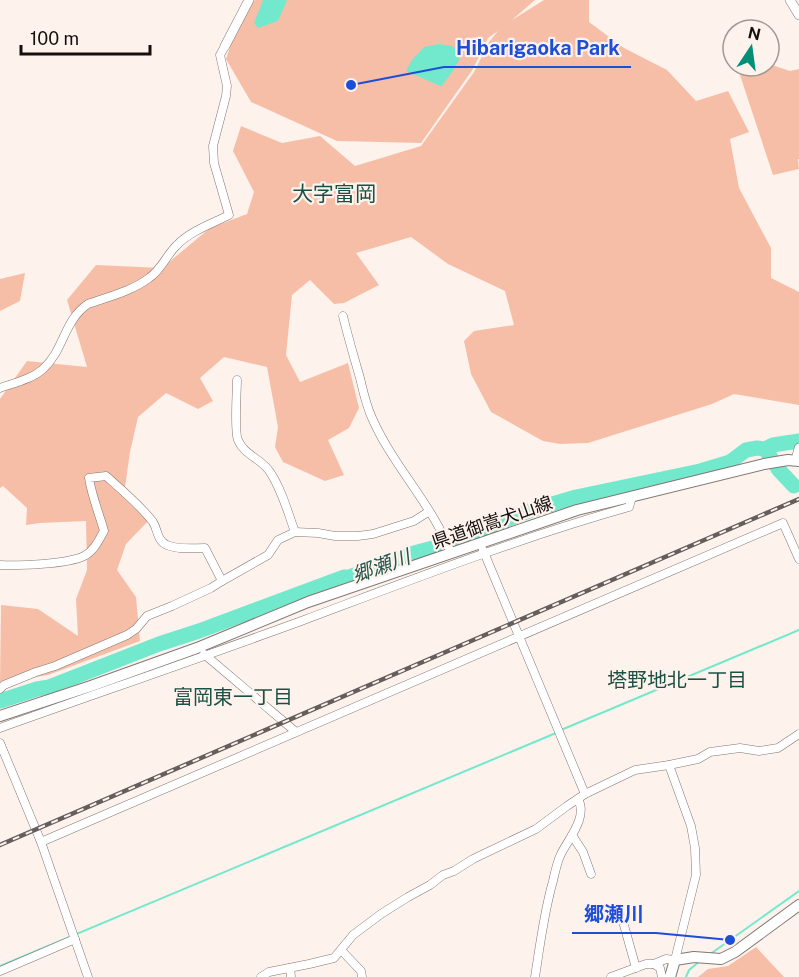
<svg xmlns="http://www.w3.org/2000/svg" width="799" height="977" viewBox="0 0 799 977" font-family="'Public Sans','Noto Sans JP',sans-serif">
<rect width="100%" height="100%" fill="#fef2ed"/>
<g fill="#f7bea7">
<path d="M255,0h280l-23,20 32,-20h45v22l35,26 43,22 29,31 32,-10 21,41 -19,7 9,49 32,60v30l28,14v113l-65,-11 -22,10 -124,39 -28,1 -17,-3 -52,-29 -20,-38 -7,-33 10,-10 40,-6 -9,-34 -57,-27 -37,-27 -55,16 23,32 -35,18 -10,1 -24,-24 -18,15 -6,60 14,27 48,-19 11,45 -10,20 -21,12 16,35 -19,6 -42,-19 -8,-15 3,-20 -11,-60 -43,-10 -24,21 13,23 -15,8 -32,-16 -28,24 -8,35 -5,35 27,30 -26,27 -9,26 19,27 4,44 -92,34 -48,8 1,-78 37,4 40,27 -2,-37 11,-29 -1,-49 -46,2 -14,2 1,-17 -24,-22 -3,2v-89l27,-38 60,6 -20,-67 29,-35 66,3 48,-40 37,-14 7,-22 -21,-41 8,-25 41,17 38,-7 35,30 66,-20 53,-74 15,-30 9,-11 -10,7 -15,31 -52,74 -84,-2 -86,-39 -25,-43c6,-20 17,-42 29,-59z"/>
<path d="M769,64l21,7 9,-2v90h-1l1,10 -26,6 -36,-109h32z"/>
<path d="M25,273l-5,28 -20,10v-32z"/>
<path d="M756,947l28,30h-86l10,-8 20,-3z"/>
</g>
<g fill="#72e9cd">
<path d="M263,0h24l-9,21 -20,7 -4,-5z"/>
<path d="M439,44c6,1 14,1 19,5 9,7 -11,29 -16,37h-2l-34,-15 6,-11 12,-13z"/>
</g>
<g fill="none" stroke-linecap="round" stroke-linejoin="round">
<g stroke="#72e9cd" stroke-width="2">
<path d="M561,730l238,-100"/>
<path d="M709,955l90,-64"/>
<path d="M0,966l556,-233"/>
<path d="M686,977l3,-7 11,-9"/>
</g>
<g stroke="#72e9cd" stroke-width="15">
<path d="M767,452l12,18 15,16"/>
<path d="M0,701l37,-12 12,-2 110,-43 40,-13 145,-54h5l65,-24 30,-8 16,-8 72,-27 44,-13 124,-26 30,-9 16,-12 11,-2 8,1 8,-4 26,-4"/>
</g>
<defs>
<g id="minor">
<path d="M343,316c5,21 11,41 17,62 3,13 6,27 12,40 21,48 60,86 79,135"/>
<path d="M237,380c0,11 -3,51 1,60 6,15 24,19 32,32 12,18 18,41 25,60"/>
<path d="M0,388c14,-5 32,-9 43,-19 22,-20 20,-48 45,-65 20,-7 44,-13 61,-26 12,-8 17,-22 27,-32 14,-15 35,-22 53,-31l-15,-52 -1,-17 13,-50 1,-10 -7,-31 5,-9"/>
<path d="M483,550l102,244"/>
<path d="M0,565c18,1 69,-1 84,-9 10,-5 15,-16 20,-25 -5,-18 -12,-34 -15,-53l17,-2c16,14 34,29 47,46 5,8 4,19 14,23 11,5 26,3 38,3l17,33 46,-26 10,-15 17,-8 23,1 17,3h23l15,-2 41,-13 14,-9"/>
<path d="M204,654l92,78"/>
<path d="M0,689l4,-4 32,-13 19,-6 72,-31 9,-6 11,-13 25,-10 39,-18 11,-7"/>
<path d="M0,728c101,-36 203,-71 304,-108 107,-40 215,-82 325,-113l3,-10"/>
<path d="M0,743l41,99 47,135"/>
<path d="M572,835l11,17 8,22"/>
<path d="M41,842l742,-319 16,36"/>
<path d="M617,912l5,6 14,50"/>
<path d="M341,950l20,21 1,6"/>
<path d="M654,964l6,4 2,9"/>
<path d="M290,968l1,9"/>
<path d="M0,971l75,-32"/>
<path d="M261,977l8,-5 40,-8 25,-6 19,-23 28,-21 27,-17 22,-12 13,-10 11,-4 19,-12 63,-30 31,-23 18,-12 50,-24 34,-5 29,-6 12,-7 30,-4 19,3 19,-3 21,-14"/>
<path d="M535,977c5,-32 9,-65 18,-96 2,-9 4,-19 8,-27 8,-16 27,-37 17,-55"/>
<path d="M611,977l35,-13h8l12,-5 9,1 21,-85 -1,-27 -4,-22 -22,-61"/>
</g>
<g id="tertiary">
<path d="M790,0l9,15"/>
<path d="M225,46l24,-46"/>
<path d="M796,460l3,-12"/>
</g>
<g id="secondary">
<path d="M0,716l91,-30 106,-38 111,-46 269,-92 187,-46 24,-4 11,1"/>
<path d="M670,977l5,-17 19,-3 27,2 14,-7 64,-47"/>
</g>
</defs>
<use href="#minor" stroke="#827773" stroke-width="9"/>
<use href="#tertiary" stroke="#827773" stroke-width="10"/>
<use href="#secondary" stroke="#827773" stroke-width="12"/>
<use href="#minor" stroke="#fff" stroke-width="8"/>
<use href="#tertiary" stroke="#fff" stroke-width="9"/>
<use href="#secondary" stroke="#fff" stroke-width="10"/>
<defs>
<path id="rail" d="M0,845l799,-346"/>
</defs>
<use href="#rail" stroke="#655e5c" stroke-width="4.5"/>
<use href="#rail" stroke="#fef2ed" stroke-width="2" stroke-dasharray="7" stroke-linecap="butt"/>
</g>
<g text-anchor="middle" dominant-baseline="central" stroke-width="4.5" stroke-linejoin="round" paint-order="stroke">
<g font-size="18" fill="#15100f" stroke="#fef2ed">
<text transform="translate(492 522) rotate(-19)">県道御嵩犬山線</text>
</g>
<g font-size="20" font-style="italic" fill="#24574c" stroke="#fef2ed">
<text transform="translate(381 566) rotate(-20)">郷瀬川</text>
</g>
<g font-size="20" fill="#1b5145" stroke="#fef2ed">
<text x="677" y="680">塔野地北一丁目</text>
<text x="233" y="697">富岡東一丁目</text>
</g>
<g font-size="21" fill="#1b5145" stroke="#fef2ed">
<text x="334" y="193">大字富岡</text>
</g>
</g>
<path fill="none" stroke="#1d4ed8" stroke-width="2" d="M351 85L444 67H631M730 940L656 933H572"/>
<g fill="#1d4ed8" stroke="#fef2ed" stroke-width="2">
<circle cx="351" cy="85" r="6"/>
<circle cx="730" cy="940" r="6"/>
</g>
<g font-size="20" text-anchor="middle" font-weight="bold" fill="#1d4ed8" stroke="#fef2ed" stroke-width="4.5" stroke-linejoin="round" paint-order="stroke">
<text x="538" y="55">Hibarigaoka Park</text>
<text x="614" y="921">郷瀬川</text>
</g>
<g transform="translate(751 48) rotate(13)"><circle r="28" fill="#fef2ed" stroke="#a19894" stroke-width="1.5"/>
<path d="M0-4.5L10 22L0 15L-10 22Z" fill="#028f78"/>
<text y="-9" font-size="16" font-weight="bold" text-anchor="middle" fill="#15100f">N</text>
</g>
<path d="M21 45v9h129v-9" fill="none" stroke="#15100f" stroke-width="3"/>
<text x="30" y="45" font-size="18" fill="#15100f" stroke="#fef2ed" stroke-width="4.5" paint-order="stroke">100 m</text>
</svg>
